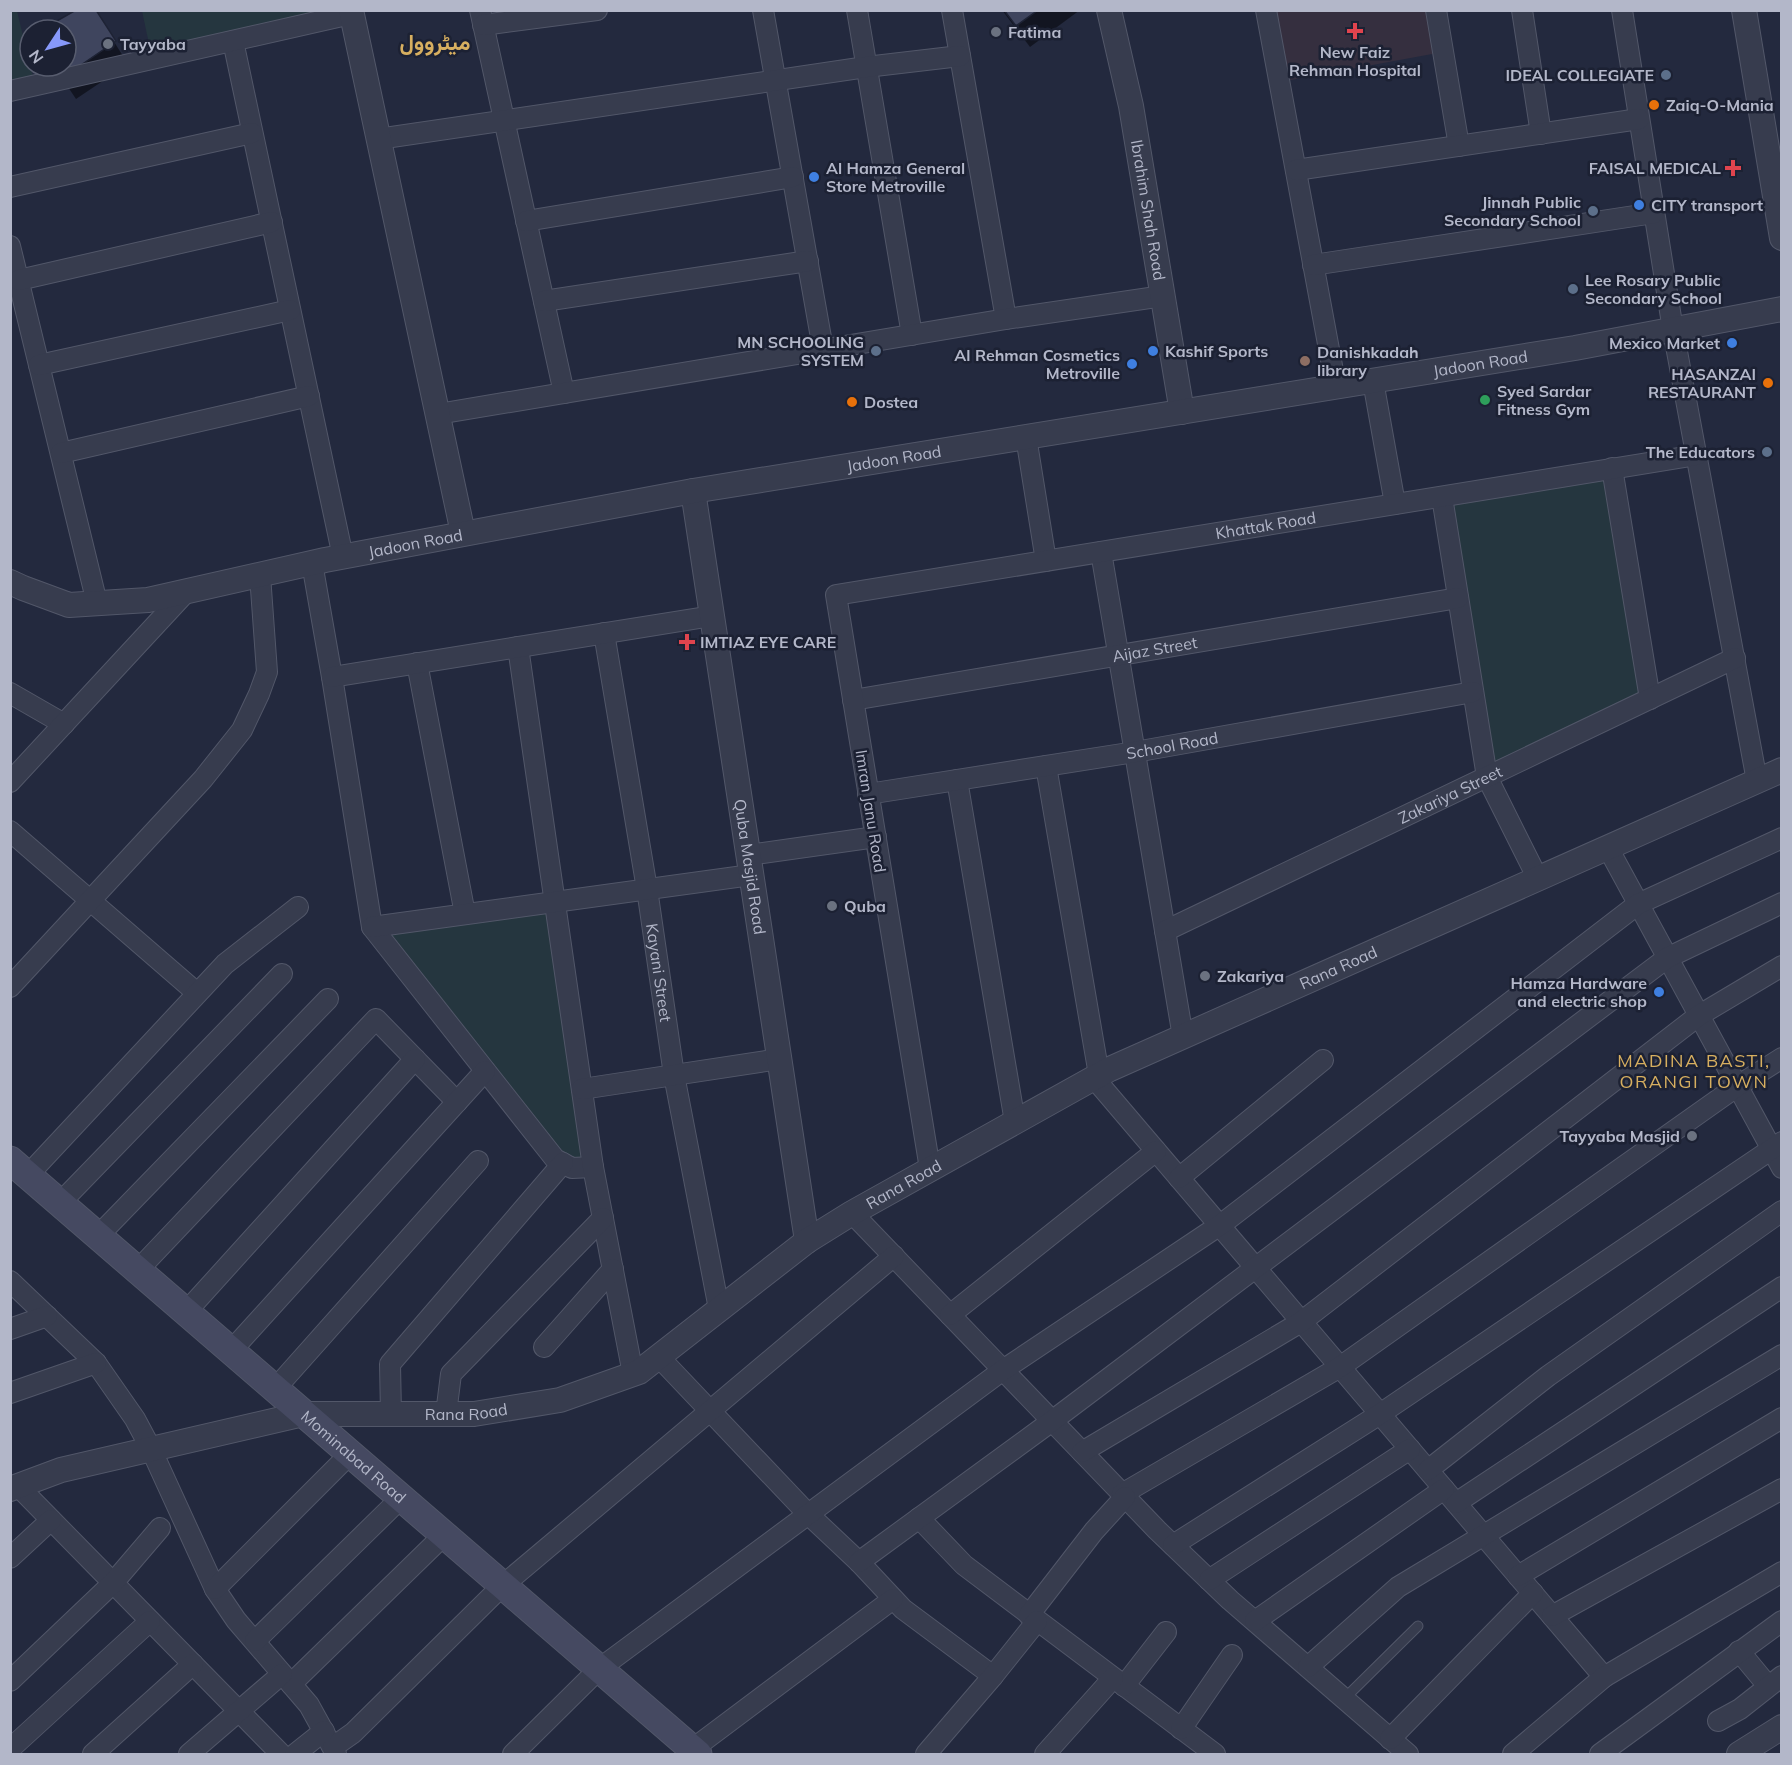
<svg xmlns="http://www.w3.org/2000/svg" width="1792" height="1765" viewBox="0 0 1792 1765" font-family="Mulish,Vazirmatn,sans-serif">
<rect width="100%" height="100%" fill="#23293e"/>
<path fill="#352f3f" d="M1266,11h170l7,41 -163,30z"/>
<g fill="#25363f">
<path d="M351,10l-199,48 -10,-47z"/>
<path d="M10,11h7l18,74 -25,6z"/>
<path d="M1612,468l38,231 -155,73 -53,-275z"/>
<path d="M553,902l40,265 -21,1 -200,-241z"/>
</g>
<g fill="#0007">
<path d="M94,10l34,54 -52,35 -22,-33h12v-36h-22z"/>
<path d="M1002,10h78l-50,37z"/>
</g>
<g fill="#3f455e" stroke="#1e2335" stroke-width="1.5">
<path d="M76,10h20l20,31 -54,37 -8,-12h12v-36h-25z"/>
<path d="M1004,10h34l-22,16z"/>
</g>
<g fill="none" stroke-linecap="round" stroke-linejoin="round">
<defs>
<path id="service" d="M1344,1699l74,-73"/>
<g id="minor">
<path d="M480,10l84,383"/>
<path d="M763,10l60,339"/>
<path d="M857,10l55,325"/>
<path d="M952,10l54,309"/>
<path d="M1266,10l70,377"/>
<path d="M1436,10l23,136"/>
<path d="M1522,10l19,124"/>
<path d="M1622,10l51,320 84,451"/>
<path d="M483,25l114,-15"/>
<path d="M233,41l110,516"/>
<path d="M10,91l341,-77"/>
<path d="M378,139l488,-72 94,-11"/>
<path d="M1296,170l343,-51"/>
<path d="M10,187l242,-54"/>
<path d="M526,221l267,-44"/>
<path d="M10,246l87,357"/>
<path d="M1313,265l341,-52"/>
<path d="M19,280l253,-58"/>
<path d="M544,301l264,-40"/>
<path d="M39,365l251,-55"/>
<path d="M1373,381l22,123"/>
<path d="M438,414l568,-95 157,-23"/>
<path d="M1026,437l20,124"/>
<path d="M61,453l248,-57"/>
<path d="M1612,468l38,231"/>
<path d="M1442,497l45,280 51,102"/>
<path d="M1101,552l82,485"/>
<path d="M312,563l20,114 40,250 183,232 17,9 21,-1"/>
<path id="s1" d="M604,633l43,256 27,186 45,234"/>
<path d="M518,647l75,520 40,207"/>
<path d="M417,663l48,251"/>
<path d="M332,677l380,-61"/>
<path d="M10,693l54,31"/>
<path id="s2" d="M853,700l605,-102"/>
<path d="M1046,766l53,309"/>
<path d="M957,780l58,342"/>
<path d="M10,782l177,-191"/>
<path id="s3" d="M868,794l267,-42 338,-60"/>
<path d="M10,831l187,162"/>
<path d="M1608,848l174,320"/>
<path d="M748,855l128,-18"/>
<path d="M372,927l379,-52"/>
<path id="s4" d="M1165,931l570,-273"/>
<path d="M10,987l193,-208 39,-49 17,-36 8,-22 -7,-97"/>
<path d="M1094,1078l510,599"/>
<path d="M582,1089l197,-30"/>
<path id="s5" d="M930,1169l-94,-574 861,-140"/>
<path d="M28,1175l197,-211 73,-57"/>
<path d="M1179,1178l144,-118"/>
<path d="M60,1203l222,-229"/>
<path d="M852,1213l305,317 73,70 178,154"/>
<path d="M98,1236l230,-237"/>
<path d="M138,1270l238,-251 81,83"/>
<path d="M10,1281l86,82 39,56 16,30 64,140 21,31 73,85 27,49"/>
<path d="M186,1312l229,-253"/>
<path d="M950,1315l206,-164"/>
<path d="M10,1329l37,-13"/>
<path d="M544,1347l69,-78"/>
<path d="M231,1351l254,-280"/>
<path d="M658,1356l150,158 51,48 44,47 90,67"/>
<path d="M275,1389l203,-228"/>
<path d="M10,1393l86,-30"/>
<path d="M391,1414l-1,-50 173,-201"/>
<path d="M446,1414l5,-40 152,-156"/>
<path d="M1082,1452l219,-130 397,-306 84,-50"/>
<path d="M1428,1470l120,-94 234,-165"/>
<path d="M18,1486l263,268"/>
<path d="M1122,1494l218,-127 396,-280 46,-29"/>
<path d="M1456,1503l326,-216"/>
<path d="M919,1518l45,47 251,189"/>
<path d="M1173,1545l207,-131 402,-272"/>
<path d="M10,1558l41,-38"/>
<path d="M859,1562l193,-141 615,-463 115,-55"/>
<path d="M1518,1576l264,-158"/>
<path d="M1209,1580l201,-131"/>
<path d="M215,1589l135,-135"/>
<path d="M1029,1615l65,-84 31,-34"/>
<path d="M1552,1616l230,-127"/>
<path d="M1255,1621l189,-132"/>
<path d="M255,1641l146,-143"/>
<path d="M1739,1651l29,35"/>
<path d="M1308,1667l90,-80 384,-232"/>
<path d="M10,1681l103,-98 47,-55"/>
<path d="M291,1684l153,-149"/>
<path d="M1124,1686l42,-54"/>
<path d="M1718,1721l22,-12 42,-33"/>
<path d="M1181,1729l51,-74"/>
<path d="M1390,1739l143,-146"/>
<path d="M333,1747l20,-14 149,-147 392,-330"/>
<path d="M10,1749l140,-128"/>
<path d="M93,1754l100,-90"/>
<path d="M189,1754l93,-80"/>
<path d="M295,1754l29,-23"/>
<path d="M513,1754l86,-85 404,-299 220,-147 415,-319 144,-66"/>
<path d="M686,1754l207,-155"/>
<path d="M926,1754l67,-78 44,-55"/>
<path d="M1045,1754l68,-76"/>
<path d="M1513,1754l91,-77 178,-105"/>
<path d="M1600,1754l182,-133"/>
</g>
<g id="tertiary">
<path d="M351,10l112,523"/>
<path id="s6" d="M1109,10l22,96 51,306"/>
<path d="M1744,10l38,228"/>
<path id="s7" d="M693,491l114,750"/>
<path id="s8" d="M10,582l13,6 46,17 79,-5 177,-40 368,-69 882,-143 207,-39"/>
<path id="s9" d="M10,1489l51,-19 242,-56h171l86,-14 79,-28 168,-131 45,-28 258,-144 672,-299"/>
<path d="M1739,1754l43,-27"/>
</g>
<g id="secondary">
<path id="s10" d="M10,1160l688,594"/>
</g>
</defs>
<use href="#service" stroke="#525769" stroke-width="11"/>
<use href="#minor" stroke="#525769" stroke-width="22"/>
<use href="#tertiary" stroke="#525769" stroke-width="26"/>
<use href="#secondary" stroke="#525769" stroke-width="29"/>
<use href="#service" stroke="#373c4e" stroke-width="9"/>
<use href="#minor" stroke="#373c4e" stroke-width="20"/>
<use href="#tertiary" stroke="#373c4e" stroke-width="24"/>
<use href="#secondary" stroke="#454961" stroke-width="27"/>
</g>
<g fill="#e0444e" stroke="#1c2133" stroke-width="2">
<path d="M1352 22h6v6h6v6h-6v6h-6v-6h-6v-6h6z"/>
<path d="M1730 159h6v6h6v6h-6v6h-6v-6h-6v-6h6z"/>
<path d="M684 633h6v6h6v6h-6v6h-6v-6h-6v-6h6z"/>
</g>
<g fill="#6b7280" stroke="#1c2133" stroke-width="2">
<circle cx="996" cy="32" r="6"/>
<circle cx="108" cy="44" r="6"/>
<circle cx="832" cy="906" r="6"/>
<circle cx="1205" cy="976" r="6"/>
<circle cx="1692" cy="1136" r="6"/>
</g>
<g fill="#5c6f8a" stroke="#1c2133" stroke-width="2">
<circle cx="1666" cy="75" r="6"/>
<circle cx="1593" cy="211" r="6"/>
<circle cx="1573" cy="289" r="6"/>
<circle cx="876" cy="351" r="6"/>
<circle cx="1767" cy="452" r="6"/>
</g>
<g fill="#e8710a" stroke="#1c2133" stroke-width="2">
<circle cx="1654" cy="105" r="6"/>
<circle cx="1768" cy="383" r="6"/>
<circle cx="852" cy="402" r="6"/>
</g>
<g fill="#3f7fe0" stroke="#1c2133" stroke-width="2">
<circle cx="814" cy="177" r="6"/>
<circle cx="1639" cy="205" r="6"/>
<circle cx="1732" cy="343" r="6"/>
<circle cx="1153" cy="351" r="6"/>
<circle cx="1132" cy="364" r="6"/>
<circle cx="1659" cy="992" r="6"/>
</g>
<circle fill="#8d6e63" stroke="#1c2133" stroke-width="2" cx="1305" cy="361" r="6"/>
<circle fill="#2e9e5b" stroke="#1c2133" stroke-width="2" cx="1485" cy="400" r="6"/>
<g text-anchor="middle" dominant-baseline="central" stroke-width="5" stroke-linejoin="round" paint-order="stroke">
<g font-size="16" font-weight="bold" fill="#b3b7c9" stroke="#1c2133" text-anchor="start">
<text x="1008" y="32">Fatima</text>
<text x="120" y="44">Tayyaba</text>
<text x="1355" y="52" text-anchor="middle">New Faiz<tspan x="1355" dy="18">Rehman Hospital</tspan></text>
<text x="1654" y="75" text-anchor="end">IDEAL COLLEGIATE</text>
<text x="1666" y="105">Zaiq-O-Mania</text>
<text x="826" y="168">Al Hamza General<tspan x="826" dy="18">Store Metroville</tspan></text>
<text x="1721" y="168" text-anchor="end">FAISAL MEDICAL</text>
<text x="1581" y="202" text-anchor="end">Jinnah Public<tspan x="1581" dy="18">Secondary School</tspan></text>
<text x="1651" y="205">CITY transport</text>
<text x="1585" y="280">Lee Rosary Public<tspan x="1585" dy="18">Secondary School</tspan></text>
<text x="864" y="342" text-anchor="end">MN SCHOOLING<tspan x="864" dy="18">SYSTEM</tspan></text>
<text x="1720" y="343" text-anchor="end">Mexico Market</text>
<text x="1165" y="351">Kashif Sports</text>
<text x="1317" y="352">Danishkadah<tspan x="1317" dy="18">library</tspan></text>
<text x="1120" y="355" text-anchor="end">Al Rehman Cosmetics<tspan x="1120" dy="18">Metroville</tspan></text>
<text x="1756" y="374" text-anchor="end">HASANZAI<tspan x="1756" dy="18">RESTAURANT</tspan></text>
<text x="1497" y="391">Syed Sardar<tspan x="1497" dy="18">Fitness Gym</tspan></text>
<text x="864" y="402">Dostea</text>
<text x="1755" y="452" text-anchor="end">The Educators</text>
<text x="700" y="642">IMTIAZ EYE CARE</text>
<text x="844" y="906">Quba</text>
<text x="1217" y="976">Zakariya</text>
<text x="1647" y="983" text-anchor="end">Hamza Hardware<tspan x="1647" dy="18">and electric shop</tspan></text>
<text x="1680" y="1136" text-anchor="end">Tayyaba Masjid</text>
</g>
<g font-size="16" fill="#b3b7c9" stroke="#1c2133">
<text stroke="none"><textPath href="#s6" startOffset="204">Ibrahim Shah Road</textPath></text>
<text stroke="none"><textPath href="#s8" startOffset="1496">Jadoon Road</textPath></text>
<text stroke="none"><textPath href="#s8" startOffset="902">Jadoon Road</textPath></text>
<text stroke="none"><textPath href="#s5" startOffset="1017">Khattak Road</textPath></text>
<text stroke="none"><textPath href="#s8" startOffset="416">Jadoon Road</textPath></text>
<text stroke="none"><textPath href="#s2" startOffset="306">Aijaz Street</textPath></text>
<text stroke="none"><textPath href="#s3" startOffset="308">School Road</textPath></text>
<text stroke="none"><textPath href="#s4" startOffset="316">Zakariya Street</textPath></text>
<text transform="translate(871 811) rotate(81)">Imran Janu Road</text>
<text stroke="none"><textPath href="#s7" startOffset="380">Quba Masjid Road</textPath></text>
<text stroke="none"><textPath href="#s9" startOffset="1456">Rana Road</textPath></text>
<text stroke="none"><textPath href="#s1" startOffset="344">Kayani Street</textPath></text>
<text stroke="none"><textPath href="#s9" startOffset="970">Rana Road</textPath></text>
<text stroke="none"><textPath href="#s9" startOffset="466">Rana Road</textPath></text>
<text stroke="none"><textPath href="#s10" startOffset="454">Mominabad Road</textPath></text>
</g>
<g font-size="18" letter-spacing="1.5" fill="#d7af60" stroke="#1c2133">
<text x="1694" y="1060">MADINA BASTI,<tspan x="1694" dy="21">ORANGI TOWN</tspan></text>
</g>
<g font-size="22" font-weight="bold" fill="#d7af60" stroke="#1c2133">
<text x="435" y="42">میٹروول</text>
</g>
</g>
<rect width="1792" height="1765" fill="none" stroke="#b3b7c9" stroke-width="24"/>
<g transform="translate(48 48) rotate(234)"><circle r="28" fill="#1c2133" stroke="#585d6f" stroke-width="1.5"/>
<path d="M0-4.5L10 22L0 15L-10 22Z" fill="#8799fa"/>
<text y="-9" font-size="16" font-weight="bold" text-anchor="middle" fill="#b3b7c9">N</text>
</g>
</svg>
